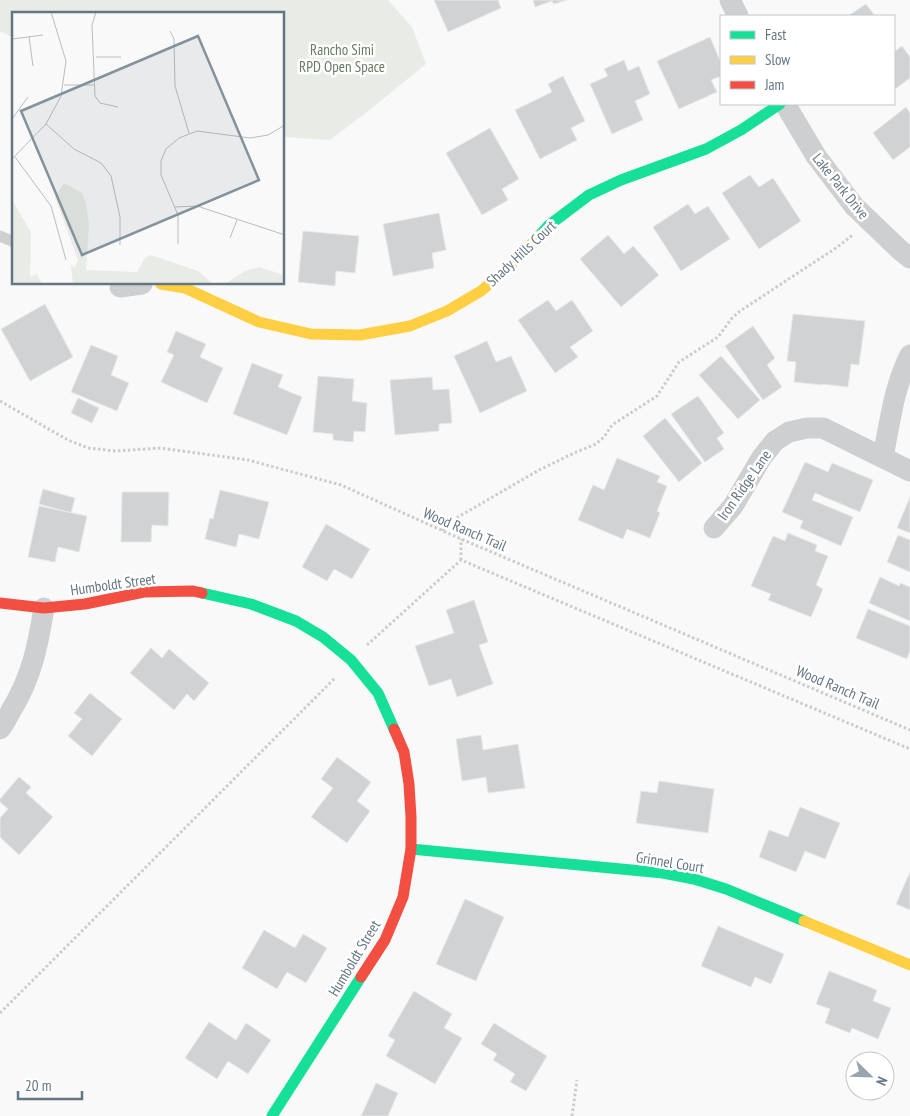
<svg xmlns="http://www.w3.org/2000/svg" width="910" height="1116" viewBox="0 0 910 1116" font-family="'PT Sans Narrow',sans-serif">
<rect width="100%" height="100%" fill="#f9f9f9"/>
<path fill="#e8ebe6" d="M0,0h388l24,27 14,37 -59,48 -37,28 -46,-3v-123h-270v24l-14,-7z"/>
<g fill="#d0d2d3" stroke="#e8e8e8">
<path d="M434,0h64l3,8 -53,24z"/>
<path d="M533,0h34l-13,4 -2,-3 -17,6z"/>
<path d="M866,4l9,12h-27z"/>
<path d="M710,37l11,26v13l-10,4 6,12 -38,17 -22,-48z"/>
<path d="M902,46l8,11v21l-16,12v-38z"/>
<path d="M624,60l4,11 11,-5 11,28 -15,7 8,19 -31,14 -22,-50 18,-8 -4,-7z"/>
<path d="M563,76l22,45 -14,7 6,12 -37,19 -25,-49 37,-18 -4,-8z"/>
<path d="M906,107l4,6v34l-17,13 -20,-27z"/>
<path d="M490,128l29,51 -17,10 6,11 -26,15 -36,-62z"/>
<path d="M750,175l9,12 14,-9 28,43 -42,28 -37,-56z"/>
<path d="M688,204l7,10 13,-8 22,33 -49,32 -28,-44z"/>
<path d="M439,213l7,37 -14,3 2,15 -41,8 -10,-52z"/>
<path d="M303,231l56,5 -4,37 -19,-2 -1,15 -37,-4z"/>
<path d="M608,235l16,19 9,-8 26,29 -38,32 -41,-48z"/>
<path d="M548,300l8,11 16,-11 21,31 -23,16 8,10 -23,16 -37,-53z"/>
<path d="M45,304l28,53 -43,24 -29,-52z"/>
<path d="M793,314l72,7 -6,44 -8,-1 -3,23 -26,-3v1l-28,-3 2,-20 -9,-1z"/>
<path d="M753,326l22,32 -8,7 15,22 -19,13 -38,-54z"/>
<path d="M176,331l30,13 -6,13 23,11 -16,35 -46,-21 13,-27 -7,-3z"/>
<path d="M487,341l9,21 15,-6 16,35 -47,22 -26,-57z"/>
<path d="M91,345l27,11 -7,19 18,8 -12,28 -46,-19z"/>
<path d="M721,356l39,44 -22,19 -39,-44z"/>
<path d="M252,363l31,12 -5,12 24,10 -15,38 -54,-21z"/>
<path d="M318,376l36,3 -2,22 15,2 -2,29 -11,-1 -1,11 -20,-2v-6l-20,-2z"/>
<path d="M432,377l1,13 16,-1 3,34 -13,1v7l-44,4 -5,-55z"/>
<path d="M698,396l26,37 -7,5 7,11 -19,13 -34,-48z"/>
<path d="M78,398l21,10 -7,15 -21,-10z"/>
<path d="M665,418l37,45 -23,19 -36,-46z"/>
<path d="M617,458l43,18 -3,6 10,4 -10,25 3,2 -10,25 -23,-9 -4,10 -45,-19 15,-35 11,5z"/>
<path d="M805,462l23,10 4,-9 41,17 -13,32 -45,-19 -3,7 41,17 -12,29 -41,-18 3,-7 -21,-9z"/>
<path d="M43,489l32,9 -4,15 -32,-9z"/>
<path d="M220,490l49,12 -10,37 -20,-5 -3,13 -31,-8 5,-21 3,1z"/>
<path d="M122,492h47l-1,34 -16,-1 -1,17h-30z"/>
<path d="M910,497v36l-13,-5z"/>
<path d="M39,506l48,10 -8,36 -21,-5 -3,15 -27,-5z"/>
<path d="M326,524l44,25 -18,30 -18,-10 -7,12 -25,-14z"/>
<path d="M788,533l29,12 -2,6 13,5 -12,29 7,4 -12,28 -43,-17 3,-6 -20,-8 22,-50 12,5z"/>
<path d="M898,535l12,5v32l-23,-10z"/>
<path d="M880,577l19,9 1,-3 10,4v34l-41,-18z"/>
<path d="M474,600l14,42 -9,3 14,39 -36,13 -6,-18 -22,7 -14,-40 39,-13 -8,-23z"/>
<path d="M868,609l42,17v25l-3,8 -51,-21z"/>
<path d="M151,648l11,10 7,-9 40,34 -15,18 -7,-7 -13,16 -44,-37z"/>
<path d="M90,693l32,26 -30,37 -24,-20 14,-17 -8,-6z"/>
<path d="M481,735l2,15 35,-6 7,44 -37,5 -2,-16 -24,4 -6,-42z"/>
<path d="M337,757l34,25 -14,19 13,10 -23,32 -36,-26 22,-29 -12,-9z"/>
<path d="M19,777l12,10 -5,6 27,24 -34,38 -19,-18v-19l8,-9 -8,-7v-3z"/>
<path d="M659,781l55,8 -6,44 -72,-10 5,-32 16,2z"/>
<path d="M800,807l40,16 -15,36 -20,-8 -9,21 -37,-15 10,-27 19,7z"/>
<path d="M910,872v38l-14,-6z"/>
<path d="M465,899l39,18 -28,64 -40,-17z"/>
<path d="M718,926l66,28 -13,30 -16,-7 -4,10 -50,-21z"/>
<path d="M264,930l31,18 8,-14 24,14 -21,35 -19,-11 -10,17 -35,-21z"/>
<path d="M829,971l48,19 -4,11 18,7 -13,31 -26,-11 -2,5 -25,-10 5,-14 -14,-5z"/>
<path d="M414,991l38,23 -8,14 18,10 -27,46 -49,-28 9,-16 -7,-4z"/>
<path d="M209,1022l27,18 10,-17 25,17 -23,34 -20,-13 -11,18 -32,-21z"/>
<path d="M494,1023l53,33 -21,35 -16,-9 5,-8 -22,-14 4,-6 -16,-10z"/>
<path d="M376,1083l22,10 -10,23h-27z"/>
</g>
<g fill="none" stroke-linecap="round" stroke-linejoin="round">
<g stroke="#cbcccd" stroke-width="3" stroke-dasharray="2.5 2.5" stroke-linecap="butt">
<path d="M0,401l68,39 20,8 28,3 44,-3 88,12 93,25 120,54 449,191"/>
<path d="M443,531l3,-7 93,-54 35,-17 22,-9 8,-7 8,-12 45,-29 22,-34 39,-25 14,-19 8,-7 96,-63 18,-14"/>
<path d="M461,560v-21"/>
<path d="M367,645l94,-85 449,189"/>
<path d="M0,1013l335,-335"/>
<path d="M572,1116l5,-36"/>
</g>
<path stroke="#cecfd0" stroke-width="11" d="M0,236l14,6"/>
<g stroke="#cecfd0" stroke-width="21">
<path d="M730,0l8,16"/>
<path d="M785,104l31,52 38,50 46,44 10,8"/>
<path d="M120,287l22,-3"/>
<path d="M883,457c7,-35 11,-71 27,-102"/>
<path d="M714,528l19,-22 29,-49 13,-16 14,-9 18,-4h16l87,43"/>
<path d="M0,729c5,-6 8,-13 12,-20 20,-33 26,-64 32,-101"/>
</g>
<g stroke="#16e098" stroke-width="11">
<path d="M539,236l9,-10 41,-31 32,-15 85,-31 35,-19 39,-26"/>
<path d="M202,593l49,11 45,17 27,16 28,23 27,33 16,36"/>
<path d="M411,849l252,24 31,6 32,10 78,32"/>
<path d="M272,1116l89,-139"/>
</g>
<g stroke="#ffcf43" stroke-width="11">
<path d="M161,284l24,4 74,34 52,12 49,1 50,-9 37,-15 34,-20 26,-22 32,-33"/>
<path d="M804,921l106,44"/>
</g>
<g stroke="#f24e42" stroke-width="11">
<path d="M0,603l44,5 41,-4 59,-12 49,-1 9,2"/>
<path d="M361,977l24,-37 18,-43 8,-48v-32l-2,-33 -5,-32 -10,-23"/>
</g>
</g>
<g text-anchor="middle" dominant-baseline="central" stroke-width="5" stroke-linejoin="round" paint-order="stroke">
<g font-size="15" fill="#687a64" stroke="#fff">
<text x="342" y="49">Rancho Simi<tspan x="342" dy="17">RPD Open Space</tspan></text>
</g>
<g font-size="15" fill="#657683" stroke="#fff">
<text transform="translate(841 186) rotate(51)">Lake Park Drive</text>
<text transform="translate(521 253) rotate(-43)">Shady Hills Court</text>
<text transform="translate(744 485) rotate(-55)">Iron Ridge Lane</text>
<text transform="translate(465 529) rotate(23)">Wood Ranch Trail</text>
<text transform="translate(113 584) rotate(-8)">Humboldt Street</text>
<text transform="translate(838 687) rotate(23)">Wood Ranch Trail</text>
<text transform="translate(670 862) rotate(9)">Grinnel Court</text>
<text transform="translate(354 958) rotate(-59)">Humboldt Street</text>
</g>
</g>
<g transform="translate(12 12)">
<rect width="272" height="272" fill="#f9f9f9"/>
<path d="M52,171l18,10 4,10 3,21 -3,46 51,2 8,-14 6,-3 47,16 15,13h-140l-2,-18 4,1 3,-7 -23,-63zM0,188l19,32 -1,45 7,-3 5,10h-30zM247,255l25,8v9h-59l20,-13z" fill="#e8ebe6"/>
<path fill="none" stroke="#b5bdc3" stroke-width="1" d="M84,0l-4,13 3,71 5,7 18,4M158,19l4,8 1,47 14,47M17,25l4,29M0,27l31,-4M84,45h25M52,73h31M0,107l16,-22M34,112l28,25 27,14 10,13 9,41v28M3,145l36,49 15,54M0,147l34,-35 15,-28 5,-35 -15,-49M163,195l22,-1 88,29M218,226l7,-18M166,232v-29l-17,-40v-14l5,-12 13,-11 18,-7 53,7 18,-3 17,-10"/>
<path fill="#84929c" fill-opacity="0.15" stroke="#84929c" stroke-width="2.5" d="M186,24l61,144 -177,75 -61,-144z"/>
<rect width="272" height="272" fill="none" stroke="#657683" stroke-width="2.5"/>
</g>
<rect x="720" y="15" width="175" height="90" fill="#ffffff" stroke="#c1c8cd"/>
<rect x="730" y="31" width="25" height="8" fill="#16e098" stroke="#c1c8cd"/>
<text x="765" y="40" font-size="15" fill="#657683">Fast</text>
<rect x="730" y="56" width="25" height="8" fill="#ffcf43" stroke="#c1c8cd"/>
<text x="765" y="65" font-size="15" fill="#657683">Slow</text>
<rect x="730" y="81" width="25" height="8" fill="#f24e42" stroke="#c1c8cd"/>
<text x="765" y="90" font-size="15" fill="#657683">Jam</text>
<g transform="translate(870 1076) rotate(113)"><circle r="24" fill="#ffffff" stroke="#c1c8cd"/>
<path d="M0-4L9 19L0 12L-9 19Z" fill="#99a4ac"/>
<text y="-8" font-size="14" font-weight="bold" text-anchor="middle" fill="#657683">N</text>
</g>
<path d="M18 1091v8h64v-8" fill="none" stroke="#657683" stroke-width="2.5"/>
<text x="25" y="1091" font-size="15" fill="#657683" stroke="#ffffff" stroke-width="4" paint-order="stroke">20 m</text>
</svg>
